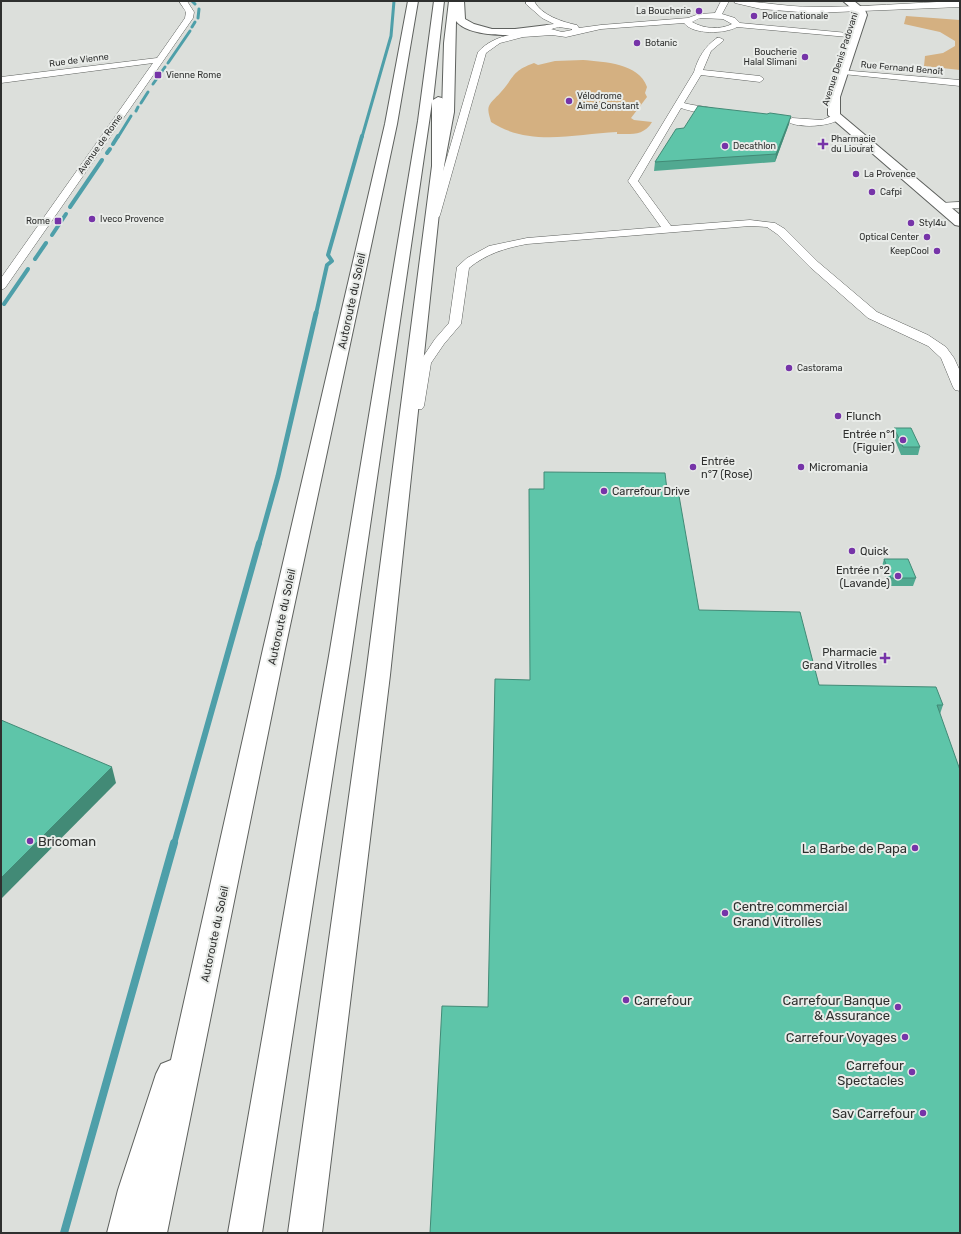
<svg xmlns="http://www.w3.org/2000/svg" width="961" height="1234" viewBox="0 0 961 1234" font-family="Rubik,sans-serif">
<rect width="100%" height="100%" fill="#dcdfdb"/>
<g fill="#d4b081">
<path d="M906,16l54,4v50l-36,-4 1,-10 18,-3 12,-7v-5l-15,-9 -36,-8z"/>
<path d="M583,60c21,2 56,3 64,27l-2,6 2,4 -16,21 3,2 18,2c-8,14 -21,12 -35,12v-2c-42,2 -88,15 -126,-10 -1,-5 -4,-11 -2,-16 2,-5 9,-10 12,-14 14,-16 11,-21 33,-29l4,2 17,-4z"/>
</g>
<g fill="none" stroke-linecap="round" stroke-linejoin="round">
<g stroke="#4e9fa9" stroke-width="3">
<path d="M192,1l3,3"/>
<path d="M198,18l1,-9"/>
<path d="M192,27l3,-5"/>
<path d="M168,63l22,-32"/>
<path d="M153,84l12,-17"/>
<path d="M141,103l7,-11"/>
<path d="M136,111l2,-4"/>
<path d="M118,137l13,-21"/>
<path d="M362,137l29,-101 3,-35"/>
</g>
<g stroke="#4e9fa9" stroke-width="4">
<path d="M113,144l5,-8"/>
<path d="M107,153l3,-4"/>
<path d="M70,207l32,-47"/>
<path d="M52,235l14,-21"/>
<path d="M35,259l11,-16"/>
<path d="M4,304l24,-35"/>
<path d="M316,314l11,-49 5,-4 -4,-6 34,-119"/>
</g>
<path stroke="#4e9fa9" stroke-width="5" d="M259,544l19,-68 38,-163"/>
<path stroke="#4e9fa9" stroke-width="6" d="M174,844l85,-301"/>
<path stroke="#4e9fa9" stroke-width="8" d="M64,1233l110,-390"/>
<defs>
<g id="minor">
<path d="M179,1h8l7,11 -1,6 -188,270 -4,2v-12l152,-215 -152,20v-6l156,-19 28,-40 1,-6z"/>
<path d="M526,1h8c7,14 28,21 43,24l2,3 22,-3 87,-7 11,-4 16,-1 6,-12h8l-7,13 13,4 5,5 108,10 4,2 -4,2 -111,-10c-12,7 -44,8 -53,-4l-83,6 -35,8 -14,-2 -29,2 -23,6 -14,10 -46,162 -1,2h-8l-1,-2 48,-163c16,-18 43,-20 66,-21l2,-6 8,-1 -12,-6 -16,-14zM700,18l23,1 9,5c-12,6 -28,5 -40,-2zM559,27l13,2v1l-10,2 -11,-3z"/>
<path d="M717,38h3l4,2 -13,11 -8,19 57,6 4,3 -4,3 -59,-7 -17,28c9,3 33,4 38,9 -6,6 -32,-1 -41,-4l-43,73 33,45 79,-6 25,3 10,6 33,33 59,50 51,23 18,12 8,11 6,13v20l-5,-1 -2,-3 -12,-29 -13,-12 -60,-28 -58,-51 -33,-33 -10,-7 -17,-1 -223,18c-22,4 -41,10 -58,24l-8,56 -17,20 -13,19 -7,43 -2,3h-10l-2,-3 9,-43 16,-24 14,-16 8,-56 10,-9 22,-12 38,-8 134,-11 -33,-46 66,-109c4,-14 11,-26 23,-34z"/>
<path d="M840,70l120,10v6l-117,-12 -4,-2z"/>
<path d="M837,114l5,3c-8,10 -46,12 -55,4l5,-3 30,2z"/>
<path d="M960,202v6l-19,1 -5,-3 5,-3z"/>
</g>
<path id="tertiary" d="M734,1c26,0 52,6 79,6 49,0 98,-4 147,-6v6l-148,6 -51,-4 -26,-6z"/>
<path id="secondary" d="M843,1h11l11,9 2,5 -27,82v17l120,101v11l-5,-1 -127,-110v-18l29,-82v-2z"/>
<path id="primary" d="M449,1h15l1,18 9,5 18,5h23l33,-4 5,3c-4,4 -12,4 -18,5 -19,3 -66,5 -79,-12l-2,91 -10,54 -54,509 -68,558h-34l78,-558 66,-509 10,-54 2,-69z"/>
<g id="motorway">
<path d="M408,1h10l-21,123 -112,525 -118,584h-60l11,-43 38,-116 5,-10 10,-4 92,-411 122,-525z"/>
<path d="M434,1h10l-11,99 5,-3 4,1 2,2v66l-2,3h-8l-2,-3v-64l-81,554 -89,577h-34l101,-577 89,-535z"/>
</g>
</defs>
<use href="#minor" stroke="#5e615e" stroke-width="1"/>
<use href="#tertiary" stroke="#5e615e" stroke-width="1"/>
<use href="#secondary" stroke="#5e615e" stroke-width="2"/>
<use href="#primary" stroke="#5e615e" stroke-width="2"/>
<use href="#motorway" stroke="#5e615e" stroke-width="2"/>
<use href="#minor" fill="#fff" fill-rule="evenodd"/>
<use href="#tertiary" fill="#fff" fill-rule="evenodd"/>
<use href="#secondary" fill="#fff" fill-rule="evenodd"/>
<use href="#primary" fill="#fff" fill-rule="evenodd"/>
<use href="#motorway" fill="#fff" fill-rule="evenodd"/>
</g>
<g fill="#51a991">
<path d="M789,124l-14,38 -121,9 1,-9 29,-34z"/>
<path d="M894,428l26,19 -2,8h-17l-8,-20z"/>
<path d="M544,472l123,18 32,120 120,75 124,20 -3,9 -452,293 42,-327 -1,-191h15z"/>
<path d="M884,559l32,19 -3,8h-24l-7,-20z"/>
</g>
<g fill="#428a76">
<path d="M791,116l-2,8 -14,38 1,-8z"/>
<path d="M112,767l4,16 -115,116v-21z"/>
</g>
<g fill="#5ec5a9" stroke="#428a76">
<path d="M698,106l69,8 3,-1 21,3 -15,38 -121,8 21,-33 8,-1z"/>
<path d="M894,428h17l9,19h-17z"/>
<path d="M544,472l121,1 2,17h11l21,120 101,2 19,73 117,2 7,18h-6l23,65v463h-530l12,-227 46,1 7,-328 35,1 -1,-191h15z"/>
<path d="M884,559h24l8,19h-25z"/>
<path d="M1,720l111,47 -111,111z"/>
</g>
<g fill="#7634a8" stroke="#e9ece9" stroke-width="1.5">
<circle cx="699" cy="11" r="4"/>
<circle cx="754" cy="16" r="4"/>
<circle cx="637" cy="43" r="4"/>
<circle cx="805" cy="57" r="4"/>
<rect x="154" y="71" width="8" height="8" rx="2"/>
<circle cx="569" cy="101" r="4"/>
<path d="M821 138h4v4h4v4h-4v4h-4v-4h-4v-4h4z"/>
<circle cx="725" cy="146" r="4"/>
<circle cx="856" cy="174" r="4"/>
<circle cx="872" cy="192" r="4"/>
<circle cx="92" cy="219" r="4"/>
<rect x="54" y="217" width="8" height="8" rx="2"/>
<circle cx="911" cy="223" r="4"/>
<circle cx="927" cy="237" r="4"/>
<circle cx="937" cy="251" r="4"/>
<circle cx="789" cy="368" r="4"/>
<circle cx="838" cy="416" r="4"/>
<circle cx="903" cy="440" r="4"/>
<circle cx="693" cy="467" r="4"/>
<circle cx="801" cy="467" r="4"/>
<circle cx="604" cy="491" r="4"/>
<circle cx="852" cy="551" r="4"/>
<circle cx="898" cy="576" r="4"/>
<path d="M883 652h4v4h4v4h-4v4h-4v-4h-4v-4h4z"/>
<circle cx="30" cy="841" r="4"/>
<circle cx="915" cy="848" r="4"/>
<circle cx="725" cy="913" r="4"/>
<circle cx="626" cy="1000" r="4"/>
<circle cx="898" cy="1007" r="4"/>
<circle cx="905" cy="1037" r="4"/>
<circle cx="912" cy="1072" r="4"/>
<circle cx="923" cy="1113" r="4"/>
</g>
<g text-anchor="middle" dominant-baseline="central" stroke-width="4" stroke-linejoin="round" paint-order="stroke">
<g font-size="9" fill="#2f302f" stroke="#e9ece9" text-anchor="start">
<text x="691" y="11" text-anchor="end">La Boucherie</text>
<text x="762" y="16">Police nationale</text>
<text x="645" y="43">Botanic</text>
<text x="797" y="52" text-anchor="end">Boucherie<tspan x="797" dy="10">Halal Slimani</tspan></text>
<text x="166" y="75">Vienne Rome</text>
<text x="577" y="96">Vélodrome<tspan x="577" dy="10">Aimé Constant</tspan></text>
<text x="831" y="139">Pharmacie<tspan x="831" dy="10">du Liourat</tspan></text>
<text x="733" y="146">Decathlon</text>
<text x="864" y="174">La Provence</text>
<text x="880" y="192">Cafpi</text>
<text x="100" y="219">Iveco Provence</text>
<text x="50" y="221" text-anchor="end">Rome</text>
<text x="919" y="223">Styl4u</text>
<text x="919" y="237" text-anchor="end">Optical Center</text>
<text x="929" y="251" text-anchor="end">KeepCool</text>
<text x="797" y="368">Castorama</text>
</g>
<g font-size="9" fill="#2f302f" stroke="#e9ece9">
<text transform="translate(840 59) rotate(-72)">Avenue Denis Padovani</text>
<text transform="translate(79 60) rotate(-7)">Rue de Vienne</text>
<text transform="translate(902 68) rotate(5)">Rue Fernand Benoît</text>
<text transform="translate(100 144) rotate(-55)">Avenue de Rome</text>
</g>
<g font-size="11" fill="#2f302f" stroke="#e9ece9">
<text transform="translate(352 301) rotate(-78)">Autoroute du Soleil</text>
<text transform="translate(282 617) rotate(-78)">Autoroute du Soleil</text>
<text transform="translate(215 934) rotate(-78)">Autoroute du Soleil</text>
</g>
<g font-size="11" fill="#2f302f" stroke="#e9ece9" text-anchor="start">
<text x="846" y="416">Flunch</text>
<text x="895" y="434" text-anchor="end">Entrée n°1<tspan x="895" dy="13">(Figuier)</tspan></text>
<text x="701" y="461">Entrée<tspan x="701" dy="13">n°7 (Rose)</tspan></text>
<text x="809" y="467">Micromania</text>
<text x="612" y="491">Carrefour Drive</text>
<text x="860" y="551">Quick</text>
<text x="890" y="570" text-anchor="end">Entrée n°2<tspan x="890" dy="13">(Lavande)</tspan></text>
<text x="877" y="652" text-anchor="end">Pharmacie<tspan x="877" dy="13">Grand Vitrolles</tspan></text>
</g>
<g font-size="13" fill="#2f302f" stroke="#e9ece9" text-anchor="end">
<text x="38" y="841" text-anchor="start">Bricoman</text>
<text x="907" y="848">La Barbe de Papa</text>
<text x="733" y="906" text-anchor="start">Centre commercial<tspan x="733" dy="15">Grand Vitrolles</tspan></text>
<text x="634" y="1000" text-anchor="start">Carrefour</text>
<text x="890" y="1000">Carrefour Banque<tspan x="890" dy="15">&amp; Assurance</tspan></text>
<text x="897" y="1037">Carrefour Voyages</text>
<text x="904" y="1065">Carrefour<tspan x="904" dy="15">Spectacles</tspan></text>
<text x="915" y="1113">Sav Carrefour</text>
</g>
</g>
<rect width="961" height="1234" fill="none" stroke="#2f302f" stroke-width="4"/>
</svg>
